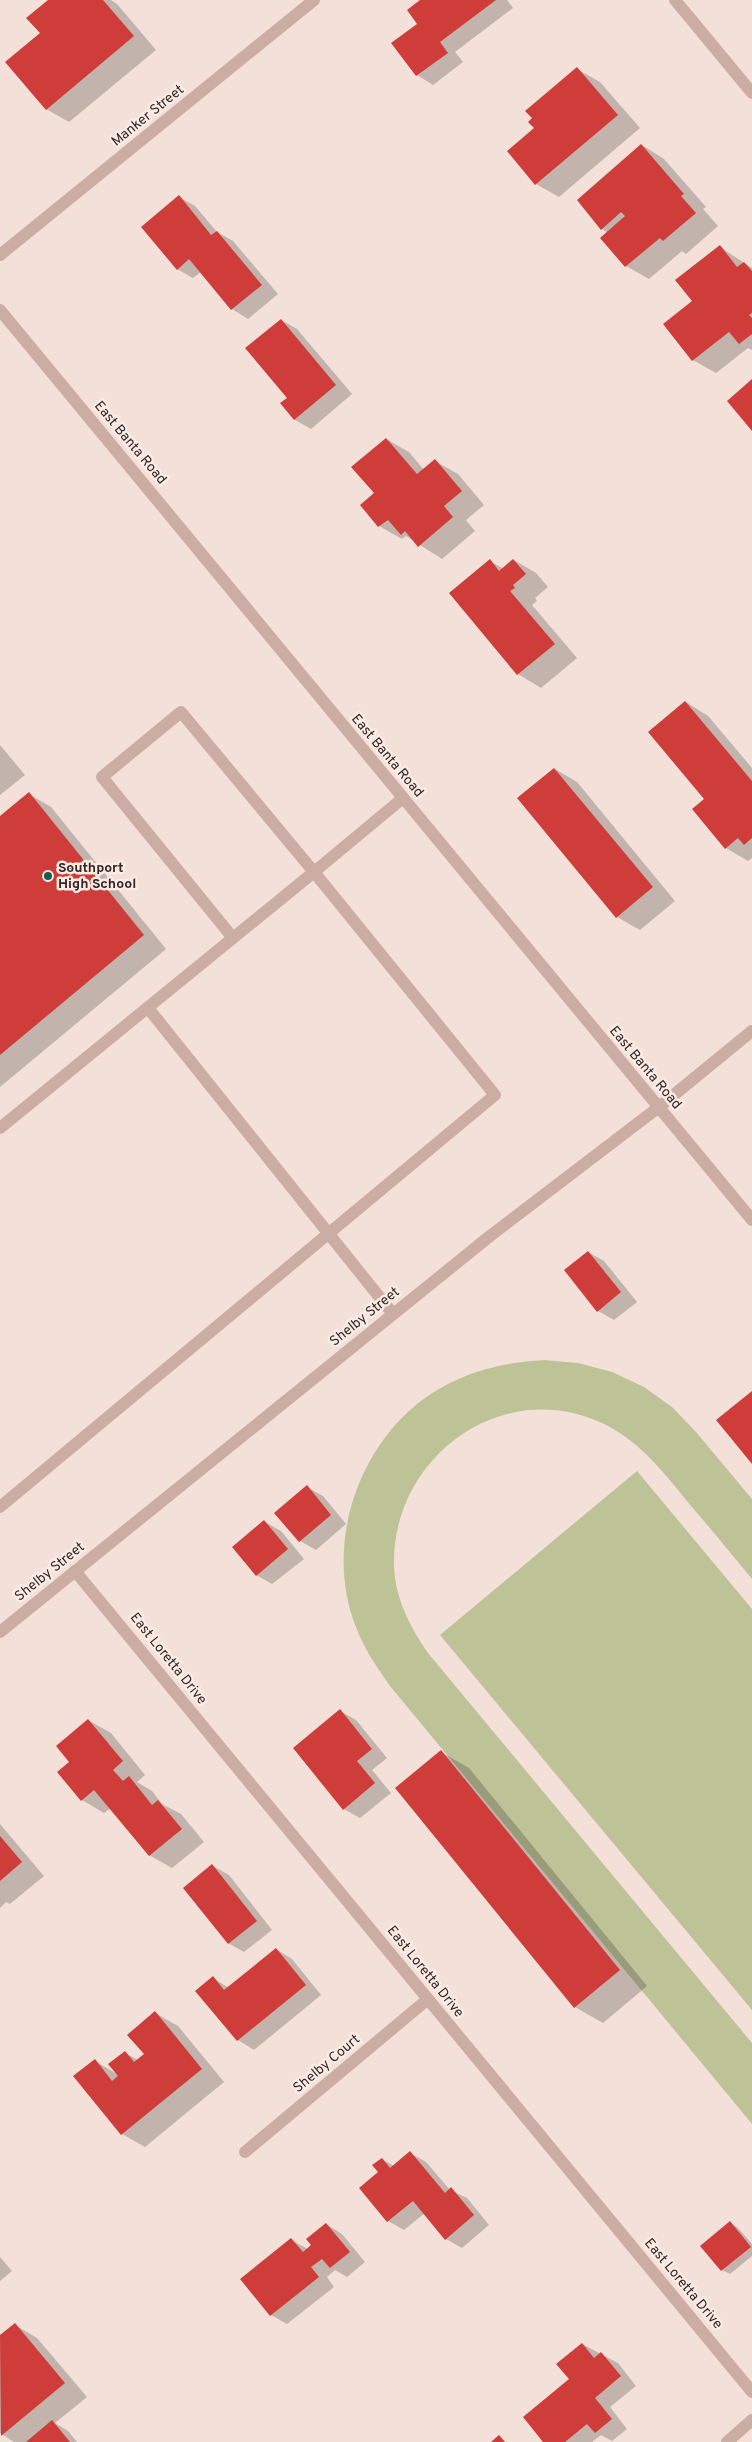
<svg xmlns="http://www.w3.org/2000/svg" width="752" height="2442" viewBox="0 0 752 2442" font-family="Overpass,sans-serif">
<rect width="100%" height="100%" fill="#f3e0d8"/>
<g fill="#bec397">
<path d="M544,1360l34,3 34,9 32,15 28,20 24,25 56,67v80c-20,-24 -40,-49 -61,-73 -26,-32 -50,-64 -87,-82 -102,-49 -213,34 -210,142 1,32 16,61 34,87l324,390v81l-362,-438c-13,-19 -26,-37 -34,-59 -35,-87 7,-199 90,-242 31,-16 62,-23 98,-25z"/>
<path d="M637,1471l115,138v401l-312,-375z"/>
</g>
<g fill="#0003">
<path d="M50,0h61l6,4 39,46 -87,72 -23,-13 -5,-76z"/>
<path d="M422,0h85l6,8 -58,44 8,10 -30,23 -16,-10 2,-51z"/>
<path d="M577,69l23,13 40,46 -81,69 -23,-13 -1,-56z"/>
<path d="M642,145l22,14 42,48 -3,2 15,17 -32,28 -4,-3 -33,28 -23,-13 -24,-28 6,-5 -6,-4z"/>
<path d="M179,197l16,9 22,26 16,9 45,53 -30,25 -16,-10 -31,-37 -8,6 -16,-9z"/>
<path d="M720,247l32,21v82l-4,-2 -32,25 -23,-13 -28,-36 28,-22z"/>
<path d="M281,320l16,9 55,65 -41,35 -16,-9 -13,-16 7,-6z"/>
<path d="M386,439l23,13 15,18 11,-9 23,13 26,31 -18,15 9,11 -33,28 -36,-23 -4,3 -23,-13 -17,-21 13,-11z"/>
<path d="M514,560l22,13 12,14 -13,11 2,3 -5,4 45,53 -36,30 -23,-14 -67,-81 39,-32 14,8z"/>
<path d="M686,702l22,14 44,52v90l-4,3 -22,-13 -20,-48z"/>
<path d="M0,745l25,30 -25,20z"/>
<path d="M555,769l22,13 98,119 -35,29 -23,-13z"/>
<path d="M29,794l22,13 115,142 -166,138v-269z"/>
<path d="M588,1252l16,9 33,41 -23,18 -16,-9z"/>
<path d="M307,1487l16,9 23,28 -30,26 -16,-9z"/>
<path d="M265,1522l16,9 23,28 -32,25 -16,-9z"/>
<path d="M340,1711l16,9 31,38 -15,12 19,23 -31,25 -16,-9z"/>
<path d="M88,1720l23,13 34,42 -8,7 15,9 10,13 19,10 23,28 -32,26 -23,-13 -38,-47 -7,5 -22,-13z"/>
<path d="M441,1752l28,16 178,218 -44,37 -28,-16z"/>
<path d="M0,1824l44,52 -34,28 -4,-2 -6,6z"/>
<path d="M213,1866l16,9 43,55 -28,22 -16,-9z"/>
<path d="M276,1949l16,10 29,36 -67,55 -16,-10 -25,-62 16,10z"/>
<path d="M155,2013l23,13 46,56 -79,65 -23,-13 -27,-73 22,13 8,-21 13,7 7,-6z"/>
<path d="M410,2153l16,9 24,28 17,8 22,27 -27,23 -16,-9 -21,-26 -21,17 -16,-9 -9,-49 3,-13 12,7z"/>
<path d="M730,2223l8,5 14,16v12l-22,18 -8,-4z"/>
<path d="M326,2224l16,10 23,28 -18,15 -12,-7 -8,7 7,10 -47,37 -16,-9 20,-75 17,9z"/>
<path d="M0,2257l12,14 -12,10z"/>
<path d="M15,2325l22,13 50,59 -32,26 13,8 9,11h-63l-14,-9v-96z"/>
<path d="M582,2344l36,19 18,23 -26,21 17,22 -15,12 -11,-6 -9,7h-47l26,-62z"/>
</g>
<g fill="#cf3d3a">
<path d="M48,0h55l31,36 -88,74 -41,-48 35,-29 -14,-15z"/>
<path d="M420,0h76l-56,42 8,11 -32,23 -25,-33 26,-19 -10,-14z"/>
<path d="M577,67l41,48 -83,70 -28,-34 27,-23 -6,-6 4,-4 -7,-7z"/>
<path d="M641,144l43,50 -3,2 15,17 -33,28 -3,-3 -35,29 -25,-29 25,-22 -4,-4 -20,18 -24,-30z"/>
<path d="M179,195l32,40 6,-4 45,54 -31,25 -42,-51 -12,11 -36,-43z"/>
<path d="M720,245l17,22 7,-5 8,9v42l-3,2 3,3v16l-13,10 -10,-12 -37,29 -29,-37 29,-23 -17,-21z"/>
<path d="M281,319l55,66 -42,35 -14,-17 7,-5 -42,-50z"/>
<path d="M752,379v52l-25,-30z"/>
<path d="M386,438l31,36 18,-15 27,32 -18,15 9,11 -35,30 -13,-16 -4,4 -13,-15 -10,7 -18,-22 14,-12 -23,-26z"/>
<path d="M490,559l9,12 14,-12 13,15 -13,11 2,3 -5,3 45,53 -38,31 -68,-82z"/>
<path d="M685,701l67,80v57l-8,7 -6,-7 -13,11 -33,-40 12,-10 -56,-67z"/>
<path d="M554,768l99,119 -37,31 -99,-120z"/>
<path d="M29,792l115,143 -144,120v-239z"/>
<path d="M588,1251l33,41 -24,20 -33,-42z"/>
<path d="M752,1391v73l-36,-44z"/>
<path d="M307,1485l24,30 -32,27 -25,-29z"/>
<path d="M264,1520l24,29 -32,27 -24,-29z"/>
<path d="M340,1709l32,40 -15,12 18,22 -32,27 -50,-62z"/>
<path d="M88,1719l35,42 -10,9 10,11 6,-5 23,29 6,-5 24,29 -33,27 -55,-66 -13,11 -24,-29 12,-10 -13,-16z"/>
<path d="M441,1750l179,220 -46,38 -179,-220z"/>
<path d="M0,1836l22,26 -22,19z"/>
<path d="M212,1864l45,57 -29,23 -45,-56z"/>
<path d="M276,1948l30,37 -69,56 -42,-50 18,-15 11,14z"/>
<path d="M155,2011l47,58 -81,66 -48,-59 22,-17 17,22 6,-5 -10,-12 17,-13 9,11 10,-8 -17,-19z"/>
<path d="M410,2151l35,42 6,-6 23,28 -29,25 -32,-39 -26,21 -28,-34 19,-16 -6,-7 10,-7 8,10z"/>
<path d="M730,2221l21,26 -30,24 -21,-25z"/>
<path d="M326,2223l24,29 -20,16 -8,-9 -11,8 8,10 -49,39 -30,-37 51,-41 12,14 8,-7 -5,-6z"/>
<path d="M15,2323l50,60 -64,53 -1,-101z"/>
<path d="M582,2343l12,15 7,-6 20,24 -26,22 17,21 -17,14 -8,-9 -22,18h-22l-20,-25 46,-38 -13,-15z"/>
<path d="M52,2420l18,22h-44z"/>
<path d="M499,2435l6,7h-14z"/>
</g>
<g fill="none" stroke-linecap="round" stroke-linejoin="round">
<g stroke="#ccada3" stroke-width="12">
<path d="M675,0l77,93"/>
<path d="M0,255l314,-255"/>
<path d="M0,310l752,910"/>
<path d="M233,938l-131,-161 79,-65 133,160 89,-74"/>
<path d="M148,1008l245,306"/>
<path d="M0,1128l314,-256 181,223 -495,412"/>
<path d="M75,1571l677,821"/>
<path d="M0,1632l490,-396 169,-129 93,-76"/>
<path d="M245,2152l183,-153"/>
<path d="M727,2442l25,-22"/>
</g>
</g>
<circle fill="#185b50" stroke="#faebe4" stroke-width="2" cx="48" cy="876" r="5"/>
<g text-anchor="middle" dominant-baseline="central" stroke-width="5" stroke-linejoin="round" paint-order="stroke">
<g font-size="14" fill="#362726" stroke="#faebe4">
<text transform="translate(148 116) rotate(-39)">Manker Street</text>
<text transform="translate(130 443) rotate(50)">East Banta Road</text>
<text transform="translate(387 756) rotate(50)">East Banta Road</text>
<text transform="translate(645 1068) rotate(50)">East Banta Road</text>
<text transform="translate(365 1317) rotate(-39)">Shelby Street</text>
<text transform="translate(50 1572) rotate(-39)">Shelby Street</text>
<text transform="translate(168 1659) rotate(51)">East Loretta Drive</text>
<text transform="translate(425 1972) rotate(51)">East Loretta Drive</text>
<text transform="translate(327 2064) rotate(-40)">Shelby Court</text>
<text transform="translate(683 2284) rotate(50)">East Loretta Drive</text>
</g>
<g font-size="14" font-weight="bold" fill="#362726" stroke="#faebe4" text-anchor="start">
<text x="58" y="868">Southport<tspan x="58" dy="16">High School</tspan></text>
</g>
</g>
</svg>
